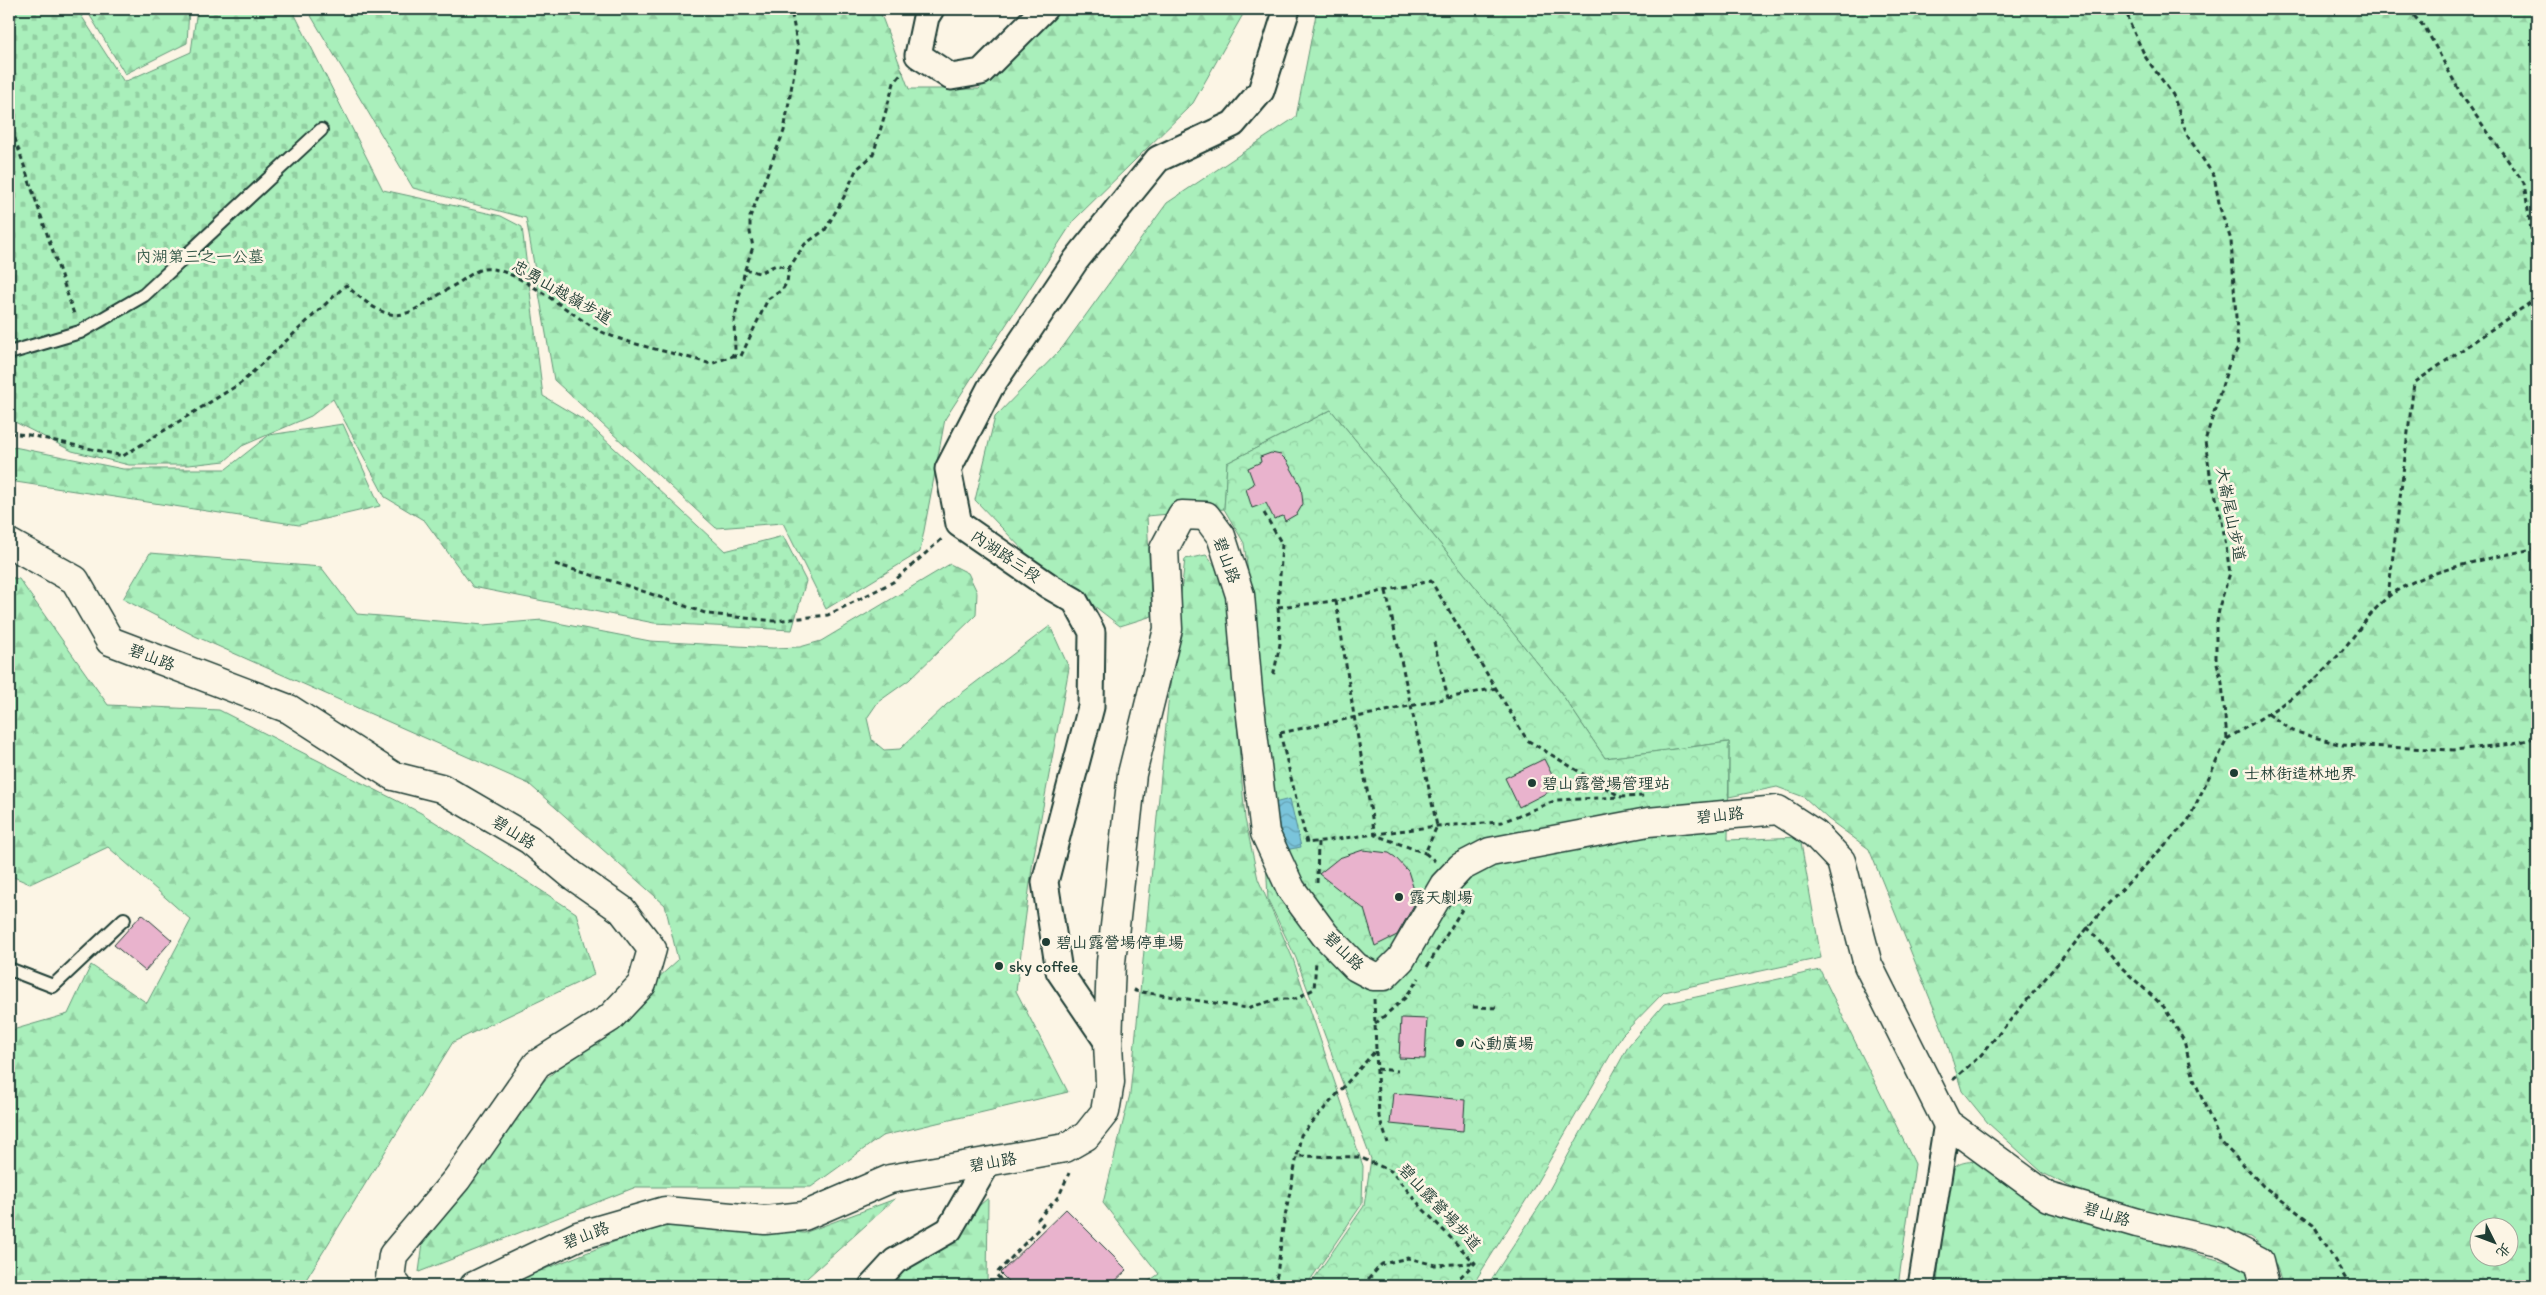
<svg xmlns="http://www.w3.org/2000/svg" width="2546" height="1295" viewBox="0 0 2546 1295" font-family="Itim,'LXGW WenKai TC',sans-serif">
<defs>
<pattern id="forest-firs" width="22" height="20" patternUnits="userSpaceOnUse" patternTransform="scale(1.25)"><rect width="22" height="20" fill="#a9efbb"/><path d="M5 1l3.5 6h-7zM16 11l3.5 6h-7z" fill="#91cea1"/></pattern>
<pattern id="cemetery-stones" width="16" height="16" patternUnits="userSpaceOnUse" patternTransform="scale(1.25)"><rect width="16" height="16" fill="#a9efbb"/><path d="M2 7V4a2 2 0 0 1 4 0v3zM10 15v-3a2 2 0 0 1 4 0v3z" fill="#91cea1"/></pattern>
<pattern id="park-crowns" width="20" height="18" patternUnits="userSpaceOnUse" patternTransform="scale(1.25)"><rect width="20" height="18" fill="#a9efbb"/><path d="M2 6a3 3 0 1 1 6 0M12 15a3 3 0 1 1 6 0" fill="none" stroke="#91cea1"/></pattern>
<pattern id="water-waves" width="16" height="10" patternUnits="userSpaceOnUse" patternTransform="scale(1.25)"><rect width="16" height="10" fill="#7ac4db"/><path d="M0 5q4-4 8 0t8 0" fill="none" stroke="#63a0b2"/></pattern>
</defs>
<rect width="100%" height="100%" fill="#fcf5e5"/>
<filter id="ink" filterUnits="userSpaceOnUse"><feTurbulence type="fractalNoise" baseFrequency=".02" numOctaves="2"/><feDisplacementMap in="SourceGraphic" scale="10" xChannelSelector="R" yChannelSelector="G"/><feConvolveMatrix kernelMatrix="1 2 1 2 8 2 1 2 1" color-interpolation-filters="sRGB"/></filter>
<g filter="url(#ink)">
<g fill="url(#forest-firs)" stroke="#649678" fill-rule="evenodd">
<path d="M86,9h103l-2,34 -62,31z"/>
<path d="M307,9h572l30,80h70l72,-80h195l-53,94 -119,117 -129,199 -25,133 -94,57 -43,-86 -67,5 -162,-148 -28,-162 -113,-30z"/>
<path d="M1317,9h1220v1277h-255c-5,-24 -11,-34 -31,-49l-98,-22 -67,-20 -43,-22 -55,-50 -26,-32 -18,-58 -75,-184 -41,-30 -24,-22 -27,-10 -48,10v-55l-124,16 -48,-71 -226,-277 -104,53 -3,46 -77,7 5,100 -32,10 -93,-72 -52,-54 20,-83 67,-69 105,-145 129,-86zM2478,1228h30v30h-30z"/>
<path d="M343,424l37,82 -81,19 -290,-44v-35l114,23h103l43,-34z"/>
<path d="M150,553l171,14 36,47 127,11 58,-5 108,21 123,7 27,-1 21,-6 129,-77 18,9 9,19 -1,23 -67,65 -31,22 -11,16 5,22 12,10 16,-1 46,-44 104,-79 19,42 -36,192 -17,131 52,101 -186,44 -71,51h-175l-217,85 6,-44 119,-147 134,-121 -13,-55 -136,-121 -334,-148 -72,-37z"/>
<path d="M1206,555l19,23 20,241 13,60 35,80 70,207 -1,38 -56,82h-164l17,-12 -56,-71 27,-109 39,-400 16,-135z"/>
<path d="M9,577l10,2 89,126 111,5 202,103 155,100 18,62 -141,67 -151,244h-293v-255l59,-17 23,-49 56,38 44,-83 -83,-73 -78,37 -21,-9z"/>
<path d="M1820,970l95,194 -17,122h-411l57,-87 85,-154 35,-41z"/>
<path d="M1976,1161l11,6 51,36 33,16 169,47 15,12 3,8h-321c2,-22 4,-103 17,-118 6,-6 13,-6 22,-7z"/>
<path d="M988,1198l-1,88h-99z"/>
<path d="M895,1199l-97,87h-296l175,-69 127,16z"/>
</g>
<path fill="url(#cemetery-stones)" stroke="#649678" d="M9,9h68l47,73 67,-30 6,-43h95l91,181 118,26 21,11 21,169 42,25 140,130 58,-15 23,45 -14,49 -138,-7 -181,-36 -48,-66 -40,-24 -52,-98 -22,17 -69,30 -17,15 -36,4h-60l-57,-14 -63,-32z"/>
<path fill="url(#park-crowns)" stroke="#649678" d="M1331,410l226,277 48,71 124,-16 -1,98 72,-3 21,121 -157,34 -42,43 -89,154 -61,97h-163l55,-80 7,-47 -75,-201 -28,-58 -13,-277 -11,-80 -20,-34 3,-46z"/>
<path fill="url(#water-waves)" stroke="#568e98" d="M1290,799l11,48 -16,3 -11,-47z"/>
<g fill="#e9b3cd" stroke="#1f3d34">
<path d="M1271,453l10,2 6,6 14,25 2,18 -6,10 -12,7 -2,-5 -9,3 -8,-16 -14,5 -6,-19 8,-5 -6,-16 13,-6 -1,-5z"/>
<path d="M1544,759l14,28 -39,20 -14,-29z"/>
<path d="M1363,850l26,3 6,4 13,14 7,22 -1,12 -17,30 -22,11 -11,-37 -45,-35 20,-16z"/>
<path d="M142,914l30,26 -27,31 -31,-26z"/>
<path d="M1401,1018l26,1 -2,40 -26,-1z"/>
<path d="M1393,1093l72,7 -2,31 -73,-7z"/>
<path d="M1066,1209l61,61 -17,16h-97l-13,-13z"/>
</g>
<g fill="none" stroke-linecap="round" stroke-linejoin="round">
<defs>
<g id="lane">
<path d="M9,353l71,-21 64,-37 177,-165"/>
<path d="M9,969l44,17 71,-67"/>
</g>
<g id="street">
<path d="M931,9l-5,8 -8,38 33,22 30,-5 63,-63"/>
<path d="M1108,1043l-49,-72 -14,-89 46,-175 1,-75 -17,-31 -26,-15 -90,-62 -11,-55 42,-81 86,-128 82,-101 75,-35 28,-33 26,-82"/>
<path d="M872,1286l23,-25 54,-31 38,-66"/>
<path d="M1921,1286l26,-163"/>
</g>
<g id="secondary">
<path d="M9,543l66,37 35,61 179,68 104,67 48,12 89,52 42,35 50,35 30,39 -10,35 -32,34 -73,46 -80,115 -64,76 -3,24 7,7"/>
<path d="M474,1286l104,-50 87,-25 100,9 39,-4 86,-37 175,-31 21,-12 19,-24 5,-30 -2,-39 3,-81 21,-188 36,-145 -4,-80 18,-34 24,1 15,20 19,59 8,96 17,142 26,56 34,46 31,32 17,9h11l17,-17 43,-74 17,-18 29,-15 158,-30 130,-12 37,24 26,27 27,104 79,158 101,74 89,26 87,20 35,18 6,25"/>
</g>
</defs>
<use href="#lane" stroke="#1f3d34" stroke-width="16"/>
<use href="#street" stroke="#1f3d34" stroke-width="29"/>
<use href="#secondary" stroke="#1f3d34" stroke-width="31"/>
<g stroke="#1f3d34" stroke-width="3" stroke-dasharray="5 4" stroke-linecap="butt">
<path d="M2408,9l18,20 36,67 62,87 13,87"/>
<path d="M9,121l66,196"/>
<path d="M745,269l14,4 17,-8 13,3 16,-24 20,-14 19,-33 12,-27 17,-15 21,-72 9,-11"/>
<path d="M732,356h9l27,-57 14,-9 5,-8 2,-14"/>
<path d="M9,433l20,2 94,21 118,-73 105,-98c55,51 60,27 114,-3 6,-4 16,-12 23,-13 32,-5 90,49 119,63 31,14 75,21 109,32l21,-8 3,-6 -1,-28 11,-53 8,-22 -3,-15v-15l34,-86 14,-82 -7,-40"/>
<path d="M1264,513l18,31 -4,63 2,37 -7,33"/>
<path d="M555,564l73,22 80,28 66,7 54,-6 65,-33 50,-44"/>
<path d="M1386,591l51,235 -12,27 10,8"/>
<path d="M2388,596l26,-213 123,-85"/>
<path d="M1336,601l18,115 21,119 50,18"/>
<path d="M1278,607l58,-6 95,-20 96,159 94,57"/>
<path d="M1434,642l14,56"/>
<path d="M2268,714l25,17 49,14 111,5 61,-6 23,-7"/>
<path d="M1280,733l27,110 130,-17 65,-4 55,-22 87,-4"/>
<path d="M1280,733l216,-45"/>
<path d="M2227,739c37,-23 78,-46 107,-79 17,-18 36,-49 55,-64 36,-27 104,-38 148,-48"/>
<path d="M1317,883l1,-42"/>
<path d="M2087,927l35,41 42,39 20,34 11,41 25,59 43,45 50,38 37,62"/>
<path d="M1427,967l45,-74"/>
<path d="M1136,989l-1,2 112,17 31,-9h17l19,-10 2,-28"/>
<path d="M1374,999l2,51 -75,85 -4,21 62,1 32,14 32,38 52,54 -24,23"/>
<path d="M1473,1007l27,1"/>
<path d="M1375,1024l30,-26 14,-20"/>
<path d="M1376,1051l3,66 9,26"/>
<path d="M1377,1069l21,2"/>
<path d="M1953,1080l28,-25 126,-150 81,-84 39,-82 -5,-56 -6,-24v-31l4,-24 10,-31 -8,-52 -12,-47 -5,-33 24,-77 9,-16 -7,-108 -11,-32 -6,-32 -27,-41 -14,-40 -27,-37 -16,-34 -4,-15"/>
<path d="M994,1286l6,-7 -4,-5 47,-50 -5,-5 21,-23 10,-23"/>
<path d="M1273,1286l4,-11 6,-48 14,-71"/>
<path d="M1362,1286l20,-22 26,-6 27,7 39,-2"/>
</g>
<use href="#lane" stroke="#fcf5e5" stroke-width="12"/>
<use href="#street" stroke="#fcf5e5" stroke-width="25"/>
<use href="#secondary" stroke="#fcf5e5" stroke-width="28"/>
</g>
</g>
<g fill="#1f3d34" stroke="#fcf5e5" stroke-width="2">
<circle cx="2234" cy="773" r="5"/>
<circle cx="1532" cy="783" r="5"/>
<circle cx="1399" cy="897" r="5"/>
<circle cx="1046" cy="942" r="5"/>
<circle cx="999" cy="966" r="5"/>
<circle cx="1460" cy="1043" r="5"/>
</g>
<g text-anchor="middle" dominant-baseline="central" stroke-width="5" stroke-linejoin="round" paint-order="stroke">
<g font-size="16" fill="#345848" stroke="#fcf5e5">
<text x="200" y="256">內湖第三之一公墓</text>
</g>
<g font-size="16" fill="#1f3d34" stroke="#fcf5e5">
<text transform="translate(562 292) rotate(30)">忠勇山越嶺步道</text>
<text transform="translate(2231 514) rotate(79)">大崙尾山步道</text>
<text transform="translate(1006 556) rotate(34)">內湖路三段</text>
<text transform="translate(1227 560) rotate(70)">碧山路</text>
<text transform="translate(152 657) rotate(21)">碧山路</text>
<text transform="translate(1720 815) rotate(-6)">碧山路</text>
<text transform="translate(514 832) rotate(32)">碧山路</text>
<text transform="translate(1344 951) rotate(44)">碧山路</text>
<text transform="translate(993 1162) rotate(-10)">碧山路</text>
<text transform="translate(1440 1207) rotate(47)">碧山露營場步道</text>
<text transform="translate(2107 1214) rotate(17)">碧山路</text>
<text transform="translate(586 1235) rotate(-21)">碧山路</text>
</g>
<g font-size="16" fill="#1f3d34" stroke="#fcf5e5" text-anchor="start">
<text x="2244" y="773">士林街造林地界</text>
<text x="1542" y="783">碧山露營場管理站</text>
<text x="1409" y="897">露天劇場</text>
<text x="1056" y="942">碧山露營場停車場</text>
<text x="1009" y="966">sky coffee</text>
<text x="1470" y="1043">心動廣場</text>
</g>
</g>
<rect width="2546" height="1295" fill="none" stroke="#fcf5e5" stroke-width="30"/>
<rect x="15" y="15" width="2516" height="1265" fill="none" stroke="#1f3d34" stroke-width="2" filter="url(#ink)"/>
<g transform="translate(2494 1242) rotate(132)"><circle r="24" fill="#fcf5e5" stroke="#a4ab9e"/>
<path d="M0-4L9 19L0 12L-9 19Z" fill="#1f3d34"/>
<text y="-8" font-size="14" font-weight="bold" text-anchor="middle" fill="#1f3d34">北</text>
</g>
</svg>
